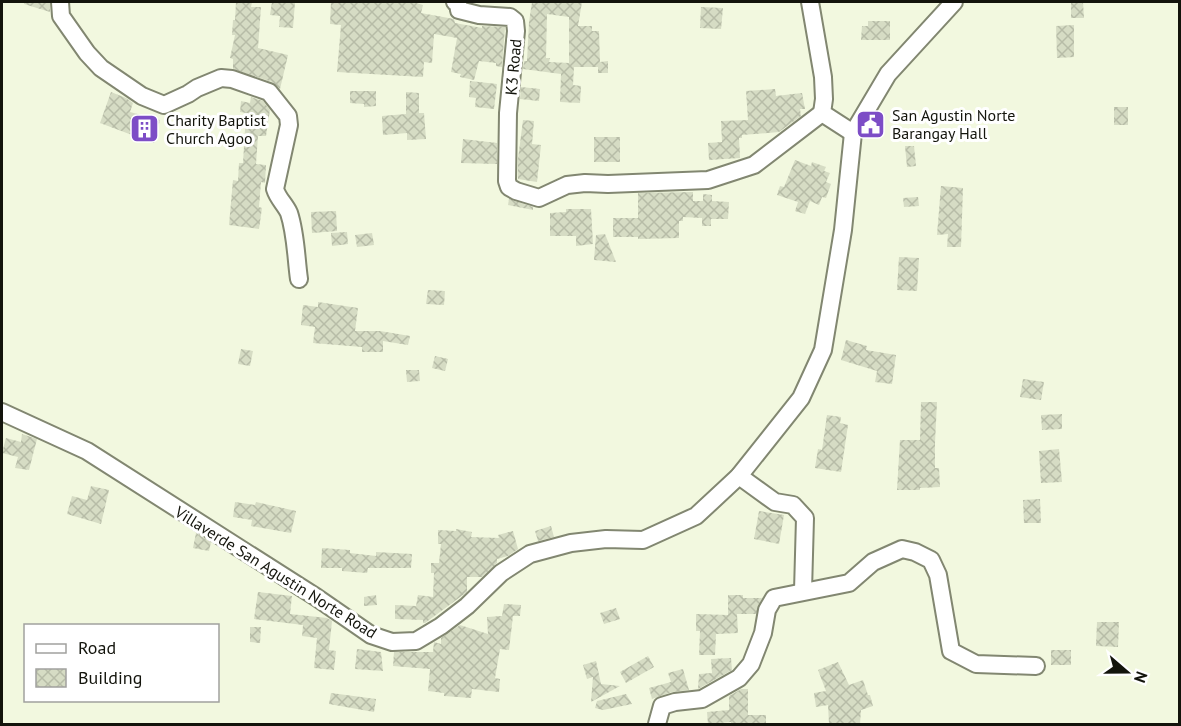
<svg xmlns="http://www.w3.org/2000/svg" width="1181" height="726" viewBox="0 0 1181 726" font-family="'PT Sans',sans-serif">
<defs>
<pattern id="building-cross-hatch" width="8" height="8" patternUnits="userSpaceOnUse" patternTransform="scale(1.5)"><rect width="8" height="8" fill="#d6dcc4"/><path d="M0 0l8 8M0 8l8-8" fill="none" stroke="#b7bca7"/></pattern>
</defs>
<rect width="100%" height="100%" fill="#f2f8df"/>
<g fill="url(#building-cross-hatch)" fill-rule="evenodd">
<path d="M24,2h26v10l-26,-8z"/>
<path d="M236,2h16l-1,5h10l-3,41 30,7 -8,34 -8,-7 -39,-13v-10l-3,-1 5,-23h-3l1,-15h2z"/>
<path d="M272,2h23l-2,26 -14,-1 1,-11 -10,-1z"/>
<path d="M331,2h82l10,3 -2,8 33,6 1,4 27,5v-2l23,1 -3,40 -6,-1v-3l-17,-2 -5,19 -14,-3 1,-3 -10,-2 6,-34 -23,-4 -2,29 -8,-1 -1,15 -86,-5 4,-47 -11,-1z"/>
<path d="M532,2h50l-4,24h14v5h7l1,31 8,-1v12h-10v-6h-24l-1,18 8,1 -1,17 -20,-1 1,-28 -38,-5 1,-8h3l2,-39zM547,14l22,3v46l-20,-1 1,-4h-4z"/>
<path d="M1071,2h12l1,16h-13z"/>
<path d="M701,7l22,1 -2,21 -21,-1z"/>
<path d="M868,21h22v19h-29l1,-14h6z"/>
<path d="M1074,25v32l-17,1 -1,-32z"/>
<path d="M470,81l27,3 -3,25 -19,-2 1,-9 -7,-1z"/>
<path d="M521,87l19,2 -1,12 -19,-2z"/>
<path d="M775,89l1,7 26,-3 3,16h-5l1,7 -22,16 -37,3v3h-3l1,20 -31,2 -1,-17 14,-1 -1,-21 27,-1 -2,-29z"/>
<path d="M350,91h26v15l-12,1v-3l-14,-1z"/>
<path d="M111,92l15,6 7,5 -3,9 30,8 -6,23 -23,-6 1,-2 -32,-12z"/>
<path d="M406,92l13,1v20h5l2,26 -19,1v-7l-24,2 -1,-19 24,-2z"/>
<path d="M251,97l12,4 7,9 -4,26h-8l-2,28 10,1 -1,18 -4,-1 -2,25 3,1 -3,21 -30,-4 4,-45 5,1 1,-18h4l3,-50 -6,-1 1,-11 9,2z"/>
<rect x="1114" y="107" width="14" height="18"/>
<path d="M877,114l7,4 -12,19 -7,-4z"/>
<path d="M523,120l11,1 -2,23 9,1 -4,37 -19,-3v-20z"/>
<rect x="594" y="137" width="26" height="25"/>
<path d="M463,139l34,4v21l-36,-1z"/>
<path d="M905,146h9l2,20 -9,1z"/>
<path d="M795,160l16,6 1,-4 14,5 -2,4 6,2 -4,9 5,2 -5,14 -4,-1 -3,8 -9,-4 -5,13 -10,-3 3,-9 -21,-7 3,-9 4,1z"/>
<path d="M941,186l22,2 -2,59h-14l1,-13 -11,1z"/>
<path d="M693,192v9h10v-7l9,1v6l17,1 -1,17h-17v7h-9v-8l-19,-1v4h-4v17l-41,1v-2h-25v-19h25v-25z"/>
<path d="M918,197l1,9 -15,1 -1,-9z"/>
<path d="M509,199l24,8v3l-25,-5z"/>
<path d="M566,209h25l2,35 -17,2v-10h-26v-23l16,-1z"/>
<path d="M336,211l1,20 -25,2 -1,-21z"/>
<path d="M347,232l1,12 -16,2 -1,-13z"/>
<path d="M372,233l2,12 -17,2 -2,-12z"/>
<path d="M605,234l11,28 -22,-2 2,-25z"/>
<path d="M899,257l20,1 -2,33 -20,-1z"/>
<path d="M428,290l17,1 -1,14 -18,-1z"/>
<path d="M318,302l40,6 -3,23h25l30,5 -2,9 -25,-4v11h-21v-5l-49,-4 2,-16 -14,-2 2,-20 15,2z"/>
<path d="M846,340l21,6 -1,4 30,5 -4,29 -17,-2 2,-11 -36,-11z"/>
<path d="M241,349l12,2 -3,15 -12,-2z"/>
<path d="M435,356l13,3 -3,12 -13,-3z"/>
<path d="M406,370h13l1,11 -13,1z"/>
<path d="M1023,379l21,3 -3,18 -21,-3z"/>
<path d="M921,402h16l-2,41v25h4l1,19 -20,1v2h-23l3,-50h20z"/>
<path d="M1062,414v15l-20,1 -1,-15z"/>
<path d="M827,415l14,2 -1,6 8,2 -7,47 -26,-4 3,-19 4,1z"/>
<path d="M22,434l15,5 -8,31 -14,-2 3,-11 -16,-4 4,-15 15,4z"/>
<path d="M1059,449l3,33 -21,1 -2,-32z"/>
<path d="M91,486l18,4 -8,34 -34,-10 5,-18 15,4z"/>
<path d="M1040,499l1,24h-17l-1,-23z"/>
<path d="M235,502l20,3 1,-3 40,9 -5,22 -40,-7 1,-6 -19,-3z"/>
<path d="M759,511l25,4 -5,29 -25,-5z"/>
<path d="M551,526l3,11 -16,4 -3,-10z"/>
<path d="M456,529l16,3 -1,5 28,1 -1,-3 15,-4 5,18 -10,7 -11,3v4l-15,14h-15v15l-42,31h-2v-3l-28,-1v-14l21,1 2,-11 15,2 1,-24h-3v-10h8l2,-19h-3v-14l18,1z"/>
<path d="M196,533l15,9 -2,9 -16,-3z"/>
<path d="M322,548l28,2v3l26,3v-4l36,2 -1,14h-43l-1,5 -25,-2v-3h-21z"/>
<path d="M258,592l34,4 -2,18 37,4 5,3 -3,29 7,1 -2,19 -20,-2 3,-30 -15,-2 1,-11 -49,-6z"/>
<path d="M376,595l1,10 -13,1v-9z"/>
<path d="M728,595h15v3h19l-6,16h-19l1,19 -22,1 -1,21h-16l1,-24h-4v-17l32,1z"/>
<path d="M504,604l17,1 -1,11h-7l-4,34 -9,-1 -5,29 5,1 -1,13 -27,-3 -1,9 -27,-2v-3l-16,-2 2,-22 -37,-3 1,-14h39l1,-10 7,2v-6l19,-13 28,9 -1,-17 15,-1z"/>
<path d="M616,608l4,11 -16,5 -4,-11z"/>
<path d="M1097,622h22l-1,25 -22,-1z"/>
<path d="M250,627h11l-1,16 -10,-1z"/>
<path d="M357,649l24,3 2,19 -28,-2z"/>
<rect x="1051" y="650" width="20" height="15"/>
<path d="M648,656l6,11 -28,16 -6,-11z"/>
<path d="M731,658l1,12 -34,19 1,-15 13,-1 -1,-14z"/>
<path d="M596,661l5,23 19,2 -29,16 2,-25 -6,2 -4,-14z"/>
<path d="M838,662l11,23 14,-5 5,15h2l3,11 -12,4 -1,14h-31l-1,-19 -12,2 -2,-14 12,-2 -8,-21z"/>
<path d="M683,669l6,21 -17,2 -20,7 -3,-11 22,-6 -3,-9z"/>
<path d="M741,689h7v26h18v9h-35v-2l-23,2 -1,-12 22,-2v-14z"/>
<path d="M331,693l45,6 -2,13 -45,-8z"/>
<path d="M626,694l6,10 -29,6 -8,-2 2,-7z"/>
</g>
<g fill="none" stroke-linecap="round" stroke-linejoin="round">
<defs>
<g id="minor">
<path d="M60,2l1,14 26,37 14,15 41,28 22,9 24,-11 9,-6 24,-10 11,1 37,13 19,24 1,9 -14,64c3,10 10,15 14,24 7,21 7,45 10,66"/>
<path d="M455,2l3,1 1,7 20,5 31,2 5,4 1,10 -8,82 -1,68 2,6 7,4 23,7 28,-13 18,-2 23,1 100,-4 46,-15 68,-52"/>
<path d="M810,2l13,75 1,22 -2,14 31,20"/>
<path d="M2,412l85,39 229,146 55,38 21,7 24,-1 25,-15 26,-20 34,-33 29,-19 41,-11 35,-4 37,1 53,-24 43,-40 62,-78 22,-48 20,-120 10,-97 35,-59 66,-72"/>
<path d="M739,476l36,26 18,3 12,13 -2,73"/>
<path d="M657,724l5,-18 13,-4 27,-3 37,-21 12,-14 12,-31 4,-23 7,-12 75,-15 24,-21 29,-13 13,3 16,8 7,15 13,76 25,13 60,2"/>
</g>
</defs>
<use href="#minor" stroke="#828771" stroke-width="20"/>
<use href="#minor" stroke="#fff" stroke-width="16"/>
</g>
<defs>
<symbol id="civic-square" viewBox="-11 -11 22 22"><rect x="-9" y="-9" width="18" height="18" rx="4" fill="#7d4dc6" stroke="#fff"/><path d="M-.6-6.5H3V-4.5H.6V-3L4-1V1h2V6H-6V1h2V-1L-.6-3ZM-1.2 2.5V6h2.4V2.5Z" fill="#fff"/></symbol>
<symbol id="building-square" viewBox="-11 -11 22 22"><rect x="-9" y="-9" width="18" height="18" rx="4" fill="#7d4dc6" stroke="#fff"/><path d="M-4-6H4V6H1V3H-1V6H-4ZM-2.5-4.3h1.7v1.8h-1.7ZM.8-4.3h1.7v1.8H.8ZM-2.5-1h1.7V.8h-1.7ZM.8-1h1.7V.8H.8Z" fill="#fff"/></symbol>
</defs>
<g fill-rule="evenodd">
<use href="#civic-square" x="854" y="108" width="33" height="33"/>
<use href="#building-square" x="128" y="112" width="33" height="33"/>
</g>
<g text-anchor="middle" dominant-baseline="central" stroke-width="6" stroke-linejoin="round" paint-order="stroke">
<g font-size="16" fill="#13140c" stroke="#fff">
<text transform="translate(513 67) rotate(-85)">K3 Road</text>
<text transform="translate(276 572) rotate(32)">Villaverde San Agustin Norte Road</text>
</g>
<g font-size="16" fill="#13140c" stroke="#fff" text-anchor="start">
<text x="892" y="115">San Agustin Norte<tspan x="892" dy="18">Barangay Hall</tspan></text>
<text x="166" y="120">Charity Baptist<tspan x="166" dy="18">Church Agoo</tspan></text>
</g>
</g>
<rect width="1181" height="726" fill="none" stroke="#13140c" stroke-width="6"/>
<rect x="24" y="624" width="195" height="78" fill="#ffffff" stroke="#a1a19e" stroke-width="1.5"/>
<rect x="36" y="644" width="30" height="9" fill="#ffffff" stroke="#a1a19e" stroke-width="1.5"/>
<text x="78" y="654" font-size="18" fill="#13140c">Road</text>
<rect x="36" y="669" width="30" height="18" fill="url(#building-cross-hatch)" stroke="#a1a19e" stroke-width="1.5"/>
<text x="78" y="684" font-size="18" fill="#13140c">Building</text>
<g transform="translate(1127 672) rotate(110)" stroke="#ffffff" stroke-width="4.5" paint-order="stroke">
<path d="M0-4.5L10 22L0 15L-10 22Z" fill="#13140c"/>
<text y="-9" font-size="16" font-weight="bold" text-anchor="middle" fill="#13140c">N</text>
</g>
</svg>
